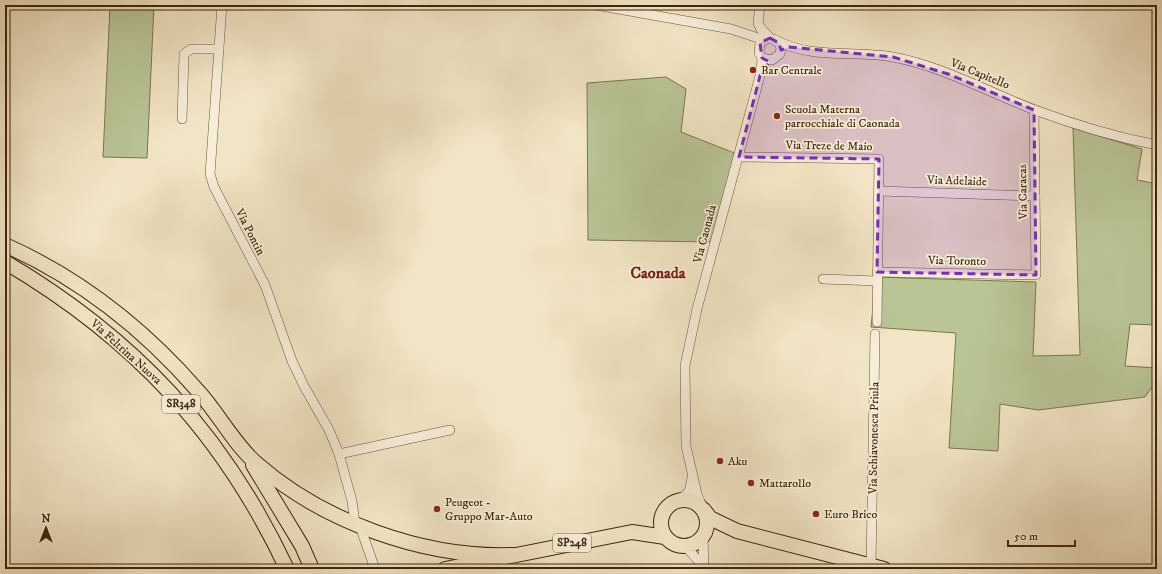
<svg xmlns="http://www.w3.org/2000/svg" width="1162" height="574" viewBox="0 0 1162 574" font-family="'IM FELL DW Pica',serif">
<rect width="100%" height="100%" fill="#f2e5c5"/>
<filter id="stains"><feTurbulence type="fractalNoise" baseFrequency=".005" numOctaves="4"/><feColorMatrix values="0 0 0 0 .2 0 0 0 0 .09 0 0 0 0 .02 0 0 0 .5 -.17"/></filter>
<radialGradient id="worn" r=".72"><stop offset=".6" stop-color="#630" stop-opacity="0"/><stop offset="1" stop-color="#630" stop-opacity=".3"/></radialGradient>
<g fill="#b9c595" stroke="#7c764e">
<path d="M110,5h44l-7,153 -44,-1z"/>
<path d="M666,77l20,12 -5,43 56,22 -26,88 -123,-2 -1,-157z"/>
<path d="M1073,128l69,21 -5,31 20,4v95l-2,46 -25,-1 -5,42 32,2v12l-12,17 -107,13 -38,-6 -2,47 -49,-3 7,-115 -85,-6 5,-50 160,5 -3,74 47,-1z"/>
</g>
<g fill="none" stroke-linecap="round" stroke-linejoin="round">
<defs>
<g id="street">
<path d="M222,5l-12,169 4,13 51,98 27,76 12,25 25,44 10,24 13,47 3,22"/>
<path d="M596,5l135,24 33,11"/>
<path d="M760,5l-2,18 4,8"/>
<path d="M760,27l10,11 9,5 2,5 -1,6 -8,6 -10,-2 -3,-5 1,-10 8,-5"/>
<path d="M774,39c37,21 79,11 119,18 49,9 95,35 142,53 40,15 80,27 122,35"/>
<path d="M182,119l2,-65 7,-5h28"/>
<path d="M739,157l140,2 -2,163"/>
<path d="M879,191l156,5"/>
<path d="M877,272l159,3 -2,-165"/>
<path d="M823,279l54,2"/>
<path d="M339,454l111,-24"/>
<path d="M679,500l10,-8 3,-14"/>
<path d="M703,509l-6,-15 -11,-48 -1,-80 12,-57 64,-237 1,-14"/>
<path d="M362,526v6l13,37"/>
<path d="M703,537l1,32"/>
<path d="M686,547l18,20"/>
<path d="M871,566l4,-232"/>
</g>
<g id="primary">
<path d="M5,245c74,33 140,85 193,146 21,23 35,52 58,72 67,59 168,95 256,92"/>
<path d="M5,262c129,76 218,171 282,307"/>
<path d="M253,465l49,81 10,23"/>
<circle cx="684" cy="523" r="23"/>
<path d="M704,510l6,8 27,13 147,38"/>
<path d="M445,569l187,-37 33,5"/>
</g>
</defs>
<use href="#street" stroke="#6c5636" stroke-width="10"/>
<use href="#primary" stroke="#3f2607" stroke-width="16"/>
<use href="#street" stroke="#f7eed9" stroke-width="9"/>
<use href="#primary" stroke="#f2e5c5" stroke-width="14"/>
</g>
<path fill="#7b2cbf" fill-opacity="0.2" stroke="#7b2cbf" stroke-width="3" stroke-dasharray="8 5" stroke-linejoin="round" d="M770,38l9,5 2,7 8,-3 104,10 55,17 86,36 2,165 -159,-3 2,-113 -140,-2 22,-85 9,-10 -8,-4 -2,-15z"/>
<g fill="#8f2418" stroke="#f7eed9" stroke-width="1.5">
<circle cx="753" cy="70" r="4"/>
<circle cx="777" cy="116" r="4"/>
<circle cx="720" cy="461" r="4"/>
<circle cx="751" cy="483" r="4"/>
<circle cx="437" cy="509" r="4"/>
<circle cx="816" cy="514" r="4"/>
</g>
<g text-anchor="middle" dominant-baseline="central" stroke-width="3.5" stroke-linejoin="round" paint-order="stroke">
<g fill="#f7eed9" stroke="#766246" stroke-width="1">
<rect x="162" y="395" width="38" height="18" rx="3"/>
<rect x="553" y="534" width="38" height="18" rx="3"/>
</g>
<g font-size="11" font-weight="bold" fill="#3f2607">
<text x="181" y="404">SR348</text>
<text x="572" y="543">SP248</text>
</g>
<g font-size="12" fill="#3f2607" stroke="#f7eed9" text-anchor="start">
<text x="761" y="70">Bar Centrale</text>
<text x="785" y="109">Scuola Materna<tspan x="785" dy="14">parrocchiale di Caonada</tspan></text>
<text x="728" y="461">Aku</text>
<text x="759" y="483">Mattarollo</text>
<text x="445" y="502">Peugeot -<tspan x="445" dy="14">Gruppo Mar-Auto</tspan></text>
<text x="824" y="514">Euro Brico</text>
</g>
<g font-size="12" fill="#3f2607" stroke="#f7eed9">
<text transform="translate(980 74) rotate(22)">Via Capitello</text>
<text transform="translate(829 146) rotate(1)">Via Treze de Maio</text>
<text transform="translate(957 181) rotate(2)">Via Adelaide</text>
<text transform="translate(1023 192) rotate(-91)">Via Caracas</text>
<text transform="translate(250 232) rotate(63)">Via Pontin</text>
<text transform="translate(705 234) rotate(-75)">Via Caonada</text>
<text transform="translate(957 261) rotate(1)">Via Toronto</text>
<text transform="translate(126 352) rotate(42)">Via Feltrina Nuova</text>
<text transform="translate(874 438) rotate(-89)">Via Schiavonesca Priula</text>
</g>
<g font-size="16" font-weight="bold" fill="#7a1f14" stroke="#f7eed9">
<text x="658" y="273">Caonada</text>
</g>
</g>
<rect width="1162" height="574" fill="none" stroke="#f2e5c5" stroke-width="20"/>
<rect x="6" y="6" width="1150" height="562" fill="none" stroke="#3f2607" stroke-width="2"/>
<rect x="10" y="10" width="1142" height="554" fill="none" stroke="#3f2607"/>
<g transform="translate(46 528)" stroke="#f7eed9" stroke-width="3" paint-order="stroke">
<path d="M0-3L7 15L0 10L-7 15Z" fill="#3f2607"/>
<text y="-6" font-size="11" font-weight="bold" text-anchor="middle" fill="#3f2607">N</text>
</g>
<path d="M1008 540v6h67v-6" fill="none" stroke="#3f2607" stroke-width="2"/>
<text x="1014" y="540" font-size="12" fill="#3f2607" stroke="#f7eed9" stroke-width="3" paint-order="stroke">50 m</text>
<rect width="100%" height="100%" filter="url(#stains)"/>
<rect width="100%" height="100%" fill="url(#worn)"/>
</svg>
